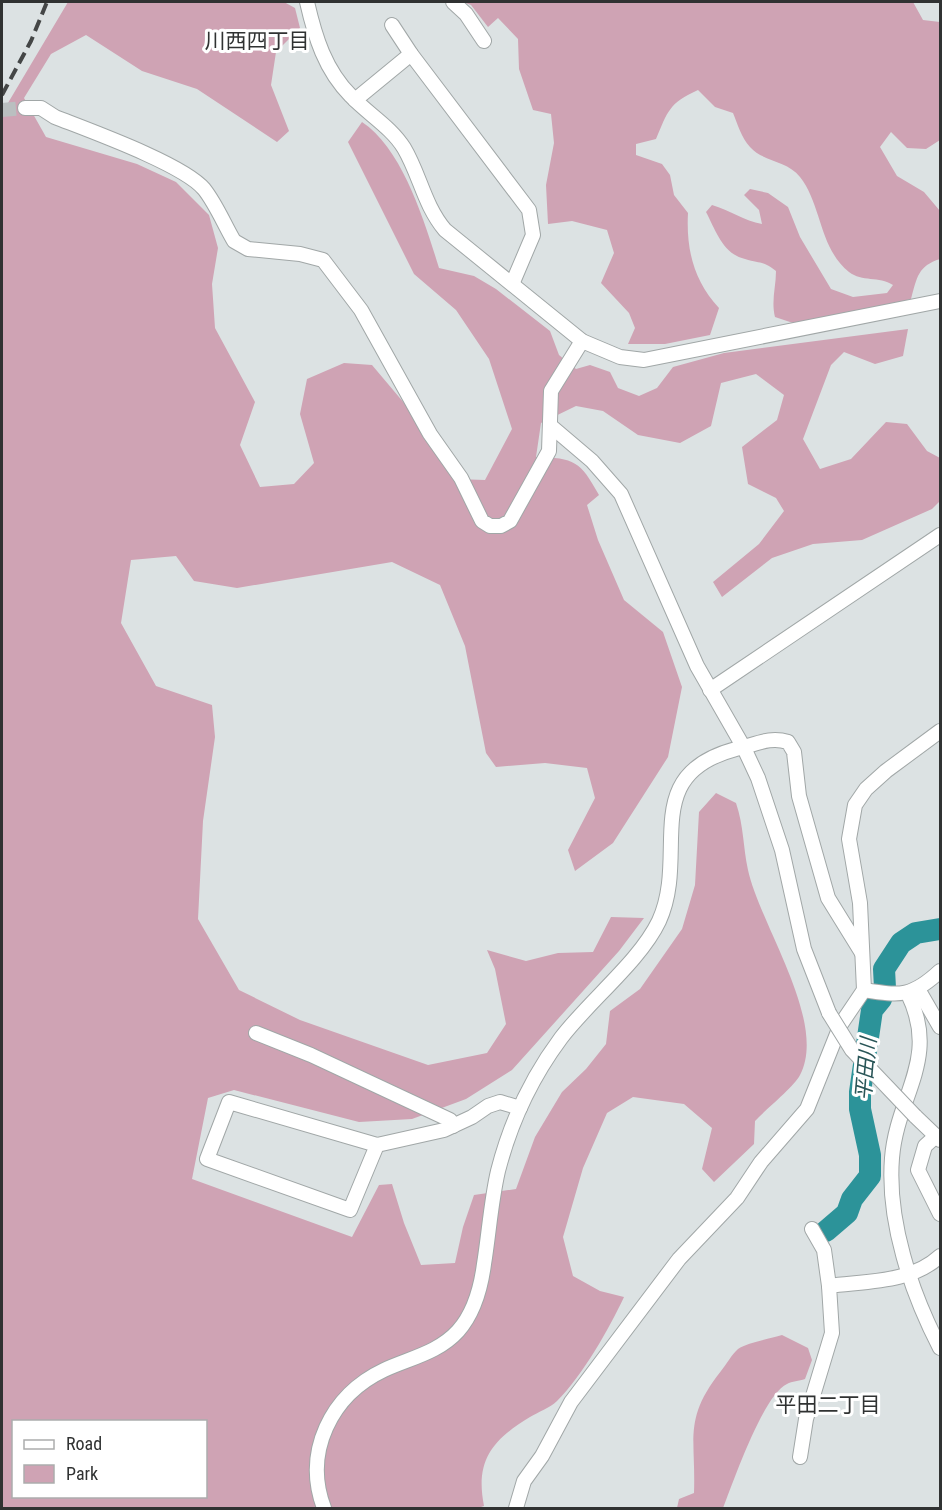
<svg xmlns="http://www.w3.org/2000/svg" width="942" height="1510" viewBox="0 0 942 1510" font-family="'Roboto Condensed','Noto Sans JP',sans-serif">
<rect width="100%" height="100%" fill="#dce2e3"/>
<g fill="#cfa3b4" fill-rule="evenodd">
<path d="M68,2h216l11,6 5,20 -24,24 -5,33 18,46 -12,11 -80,-53 -55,-18 -56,-36 -35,19 -27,44 22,39 91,27 39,18 33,33 9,33 -6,36 3,44 40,74 -15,43 20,42 34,-3 20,-21 -14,-49 7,-35 37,-16 28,2 43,51 41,63 29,1 27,-51 -23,-70 -33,-49 -42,-36 -66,-132 14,-20c41,27 63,101 77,146l35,8 22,13 54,42 9,24 17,14 14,-4 20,7 8,16 21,8 18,-8 16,-21 51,-14 184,-24 -5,27 -28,8 -31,-12 -13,13 -28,74 17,30 31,-10 35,-37 21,2 20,27 13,7v43l-8,8 -70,31 -49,4 -41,14 -50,39 -9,-15 46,-38 25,-33 -8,-13 -28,-14 -6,-37 35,-27 7,-25 -28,-21 -35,9 -10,43 -31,17 -42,-8 -35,-24 -27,-5 -35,17 -5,34c39,1 44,4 63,38l-12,10 11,35 26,60 39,32 19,55 -14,70 -55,86 -38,28 -7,-21 27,-52 -8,-30 -42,-5 -49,4 -10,-14 -21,-107 -25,-61 -48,-23 -155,26 -43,-7 -18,-25 -45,4 -10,63 35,63 56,19 3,32 -12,84 -5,98 41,71 61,30 128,45 59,-12 19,-29 -11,-55 -8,-19 39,11 32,-8 35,-1 18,-35 33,1 -25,33 -107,119 -46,29 -54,20 -53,3 -125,-32 -26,8 -16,81 160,58 27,-52 13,-1 12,39 17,42 34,-2 8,-36 11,-32 42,-6 19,-52 27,-45 24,-23 20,-25 4,-33 30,-22 42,-60 13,-44 4,-73 17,-19 20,10c8,24 7,44 12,67 12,55 80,152 52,205 -6,12 -35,35 -45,46l-1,23 -40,38 -12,-13 10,-41 -28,-24 -51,-7 -26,16 -24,55 -20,69 10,39 27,15 24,6c-15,32 -41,78 -67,104 -7,7 -19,11 -27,16 -38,23 -55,44 -46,89l-6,2h-476v-1395zM14,1422h192v74h-192z"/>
<path d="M463,2h450l10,18 17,2v118l-14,9 -19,-1 -16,-16 -11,15 17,29 27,16 16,19v48c-22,7 -23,18 -29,40l-66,17 -52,7 -18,-6c-4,-16 1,-30 1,-46 -14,-11 -16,-7 -31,-12 -22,-5 -29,-28 -39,-47l6,-7c18,5 32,16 50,19l-3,-14 -15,-15 6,-6 18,4 20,14 12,30 31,52 22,8 34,-4 6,-8c-14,-9 -31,-3 -44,-13 -30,-24 -27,-67 -49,-95 -13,-17 -37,-15 -50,-30 -9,-10 -12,-22 -17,-34l-18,-6 -17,-17c-29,13 -30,21 -42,49l-20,5v11l26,9 8,11 4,20 14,18c-2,37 6,68 31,95l-9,27 -45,9h-37l7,-16 -6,-15 -28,-30 13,-30 -7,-23 -35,-9 -24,3 -2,-39 8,-42 -3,-29 -18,-4 -14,-41 -1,-30 -20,-21 -10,9 -17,-22z"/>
<path d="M782,1335l26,13 4,12 -7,19c-6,2 -13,2 -18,5 -24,11 -54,99 -64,124h-46l2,-9 15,-6c2,-55 -11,-74 27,-122 5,-6 11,-17 17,-22 10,-7 32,-10 44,-14z"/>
</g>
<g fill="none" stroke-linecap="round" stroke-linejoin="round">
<path stroke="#2c9399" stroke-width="22" d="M826,1231l21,-18 5,-14 18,-23v-21l-10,-46v-17l12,-82 9,-11 4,-11 -1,-19 17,-26 15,-10 24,-4"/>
<path stroke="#babfc0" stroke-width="14" stroke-dasharray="14 7" stroke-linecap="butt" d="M2,110l23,-2"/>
<defs>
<g id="minor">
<path d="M307,2c8,35 18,68 44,94 17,18 40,31 53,52 16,27 20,57 41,82l137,111 38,16 24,3 296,-59"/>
<path d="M453,2l13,12 18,27"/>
<path d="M411,54l118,156 4,25 -20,47"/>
<path d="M355,100l56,-46 -19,-29"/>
<path d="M25,108h16l14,9c33,13 128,47 149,72 12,15 20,35 30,52l14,8 52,5 23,6 38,50 69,124 31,44 21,43 8,5h11l9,-5 39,-70 2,-60 31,-50"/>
<path d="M552,427l40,34 29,33 76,172 47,82 14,30 24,72 22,99 25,64"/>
<path d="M710,690l230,-155"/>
<path d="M918,989l22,38"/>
<path d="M864,990c37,6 48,7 76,-19"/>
<path d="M908,994c32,65 -11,101 -16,164 -5,63 19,134 48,190"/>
<path d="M256,1033l55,22 139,65 3,6"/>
<path d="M915,1116l25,24"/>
<path d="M936,1136l-11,10 -7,24 22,44"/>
<path d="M377,1145l-27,65 -143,-51 22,-57 148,43 67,-15 28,-13 16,-11 12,-4 20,6"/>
<path d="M812,1229l12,21 5,36"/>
<path d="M800,1457l6,-38 26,-86 -3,-47c38,-5 82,-3 111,-30"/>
<path d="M324,1508c-21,-56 7,-113 60,-138 26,-12 54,-17 74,-39 16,-18 23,-44 26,-67 5,-31 7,-63 14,-93 12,-47 34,-94 63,-133 28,-37 79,-77 98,-117 31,-68 -22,-146 77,-172 19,-4 33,-13 52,-7l6,10 5,44 29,102 34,55"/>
<path d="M516,1508l8,-27 18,-25 29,-54 108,-143 58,-61 24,-36 46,-53 34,-85 23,-34 -4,-87 -11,-64 6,-34 11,-16 20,-18 54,-40"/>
</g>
</defs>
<use href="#minor" stroke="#a1a7a7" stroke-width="16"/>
<use href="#minor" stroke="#fff" stroke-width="14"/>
<path stroke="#444646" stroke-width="4" stroke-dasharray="12 6" stroke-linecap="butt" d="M2,95l29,-54 16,-39"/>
<defs>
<path id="minor-bridge" d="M829,1013l23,37 63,66"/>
</defs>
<use href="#minor-bridge" stroke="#a1a7a7" stroke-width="16" stroke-linecap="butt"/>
<use href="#minor-bridge" stroke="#fff" stroke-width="14"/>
</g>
<g text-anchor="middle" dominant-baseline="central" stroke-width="6" stroke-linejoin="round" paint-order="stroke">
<g font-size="21" fill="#303232" stroke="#fff">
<text x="257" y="41">川西四丁目</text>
<text x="828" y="1405">平田二丁目</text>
</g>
<g font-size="21" font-style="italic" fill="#295557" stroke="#fff">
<text transform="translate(866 1069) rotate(-85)">平田川</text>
</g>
</g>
<rect width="942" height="1510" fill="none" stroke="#303232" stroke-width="6"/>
<rect x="12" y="1420" width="195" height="78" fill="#ffffff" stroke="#acadad" stroke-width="1.5"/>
<rect x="24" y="1440" width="30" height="9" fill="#ffffff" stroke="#acadad" stroke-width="1.5"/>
<text x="66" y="1450" font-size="18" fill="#303232">Road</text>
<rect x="24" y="1465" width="30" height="18" fill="#cfa3b4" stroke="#acadad" stroke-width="1.5"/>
<text x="66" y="1480" font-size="18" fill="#303232">Park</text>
</svg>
